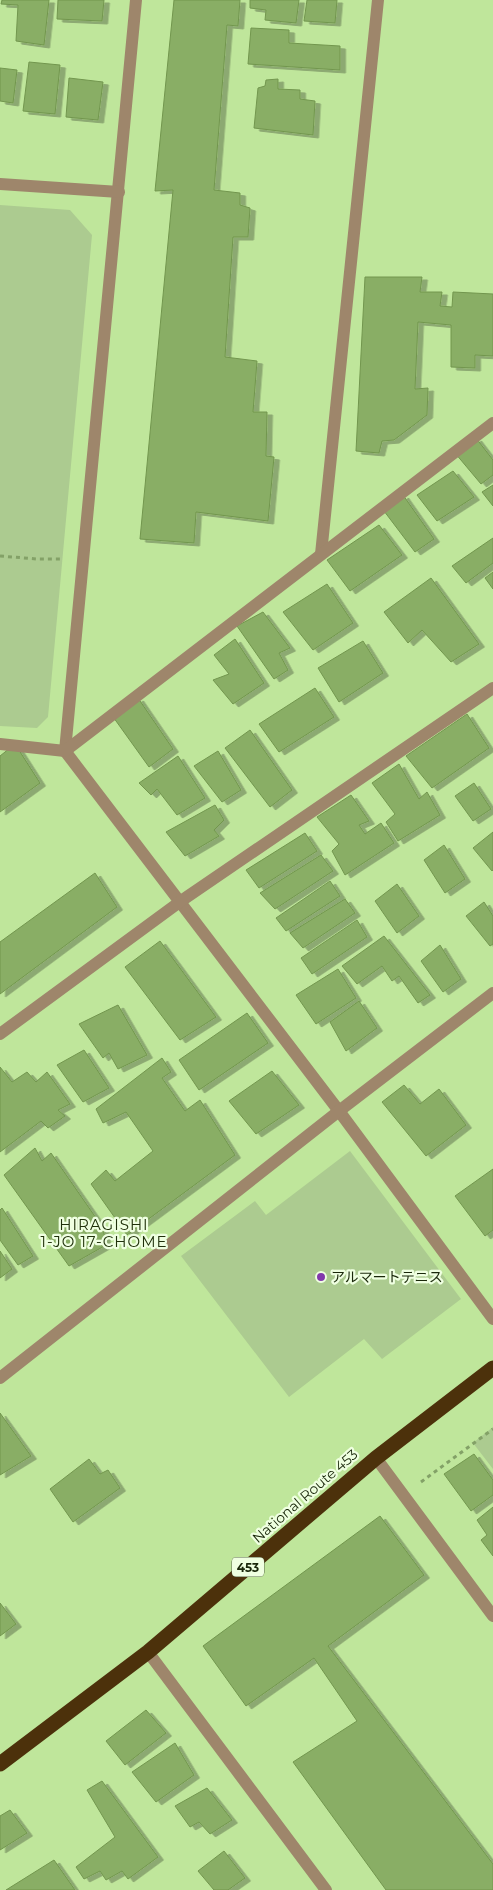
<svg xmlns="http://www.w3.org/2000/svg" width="493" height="1890" viewBox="0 0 493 1890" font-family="Montserrat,'Noto Sans JP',sans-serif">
<defs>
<filter id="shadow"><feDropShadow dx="5.5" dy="3" stdDeviation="0" flood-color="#0004"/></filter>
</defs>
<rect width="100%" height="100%" fill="#bfe69b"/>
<g fill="#accb90">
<path d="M0,205l70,5 22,25 -44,482 -11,11 -37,-2z"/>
<path d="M350,1151l111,148 -79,60 -18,-20 -75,58 -108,-141 74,-55 11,14z"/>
<path d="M493,1427v42l-20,-26z"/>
</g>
<g fill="#89ae65" stroke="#72964e" filter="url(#shadow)">
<path d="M2,0h47l-5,45 -28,-4 2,-36 -17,-1z"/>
<path d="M58,0h46l-2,21 -45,-2z"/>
<path d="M174,0h66l-2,26 -11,-1 -13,165 26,3v12l10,3 -2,29h-15l-8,120 32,4 -4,51h14l-1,44 8,1 -6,64 -72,-9 -2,31 -54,-4 33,-349 -18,1z"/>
<path d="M250,0h49l-3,23 -31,-3 1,-10 -16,-2z"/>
<path d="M307,0h30l-2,23 -31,-2z"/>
<path d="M251,28l38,2v13l51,3v24l-92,-6z"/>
<path d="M29,62l31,3 -5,49 -32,-3z"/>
<path d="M0,68l17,2 -4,33 -13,-2z"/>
<path d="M69,78l34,4 -5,38 -32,-3z"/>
<path d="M278,79v10l22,1v9l15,2 -2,34 -59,-7 4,-40 7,-2 1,-6z"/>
<path d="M365,277h57l-2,15h22l-2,14 12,1 1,-15 40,2v62l-18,-1v13l-24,-1v-42l-33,-3 -3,67 13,-1 -1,27 -33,25 -12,1 -3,12 -23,-2z"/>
<path d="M476,438l17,22v15l-12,9 -26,-31z"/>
<path d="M453,471l21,26 -37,24 -20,-26z"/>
<path d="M493,485v21l-11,-14z"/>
<path d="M403,495l31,44 -19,13 -31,-41z"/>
<path d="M379,525l23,30 -52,36 -23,-31z"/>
<path d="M493,538v25l-27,20 -14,-17z"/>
<path d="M493,572v17l-8,-11z"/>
<path d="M431,578l48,66 -28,18 -29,-32 -14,13 -24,-31z"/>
<path d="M327,584l26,39 -40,27 -30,-38z"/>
<path d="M263,612l27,36 -11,5 9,17 -14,9 -37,-53z"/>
<path d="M235,639l29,44 -31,21 -20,-24 16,-6 -15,-19z"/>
<path d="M363,641l20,32 -44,29 -21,-34z"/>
<path d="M315,688l19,29 -55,35 -20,-28z"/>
<path d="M138,698l35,51 -24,18 -38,-53z"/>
<path d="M467,714l22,34 -57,40 -26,-32z"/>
<path d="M250,730l42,60 -22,17 -45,-59z"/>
<path d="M15,744l25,39 -40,29v-56z"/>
<path d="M218,751l23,39 -19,12 -28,-36z"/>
<path d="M178,756l27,42 -28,17 -20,-26 -6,6 -12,-12z"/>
<path d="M399,764l20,35 8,-7 13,23 -42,26 -12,-19 9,-8 -23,-31z"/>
<path d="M474,783l17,26 -18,12 -18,-25z"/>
<path d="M351,795l18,26 -10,4 6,9 16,-11 13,20 -49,32 -13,-24 7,-7 -22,-27z"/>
<path d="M215,805l9,15 -10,10 5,6 -34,20 -19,-24z"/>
<path d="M493,832v38l-1,1 -19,-23z"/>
<path d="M305,833l12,18 -58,37 -13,-18z"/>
<path d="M444,845l21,34 -20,14 -21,-33z"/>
<path d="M321,855l12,16 -58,38 -15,-16z"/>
<path d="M95,873l22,34 -117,87v-52z"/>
<path d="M330,881l10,15 -54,35 -10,-13z"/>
<path d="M397,884l22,32 -22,17 -22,-32z"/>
<path d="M345,899l10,14 -52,35 -13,-15z"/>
<path d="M484,902l9,14v28l-3,2 -24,-30z"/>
<path d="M357,920l10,17 -55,37 -11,-16z"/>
<path d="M384,936l46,59 -12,8 -19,-27 -7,5 -10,-15 -25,18 -15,-18z"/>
<path d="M160,941l56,76 -36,23 -55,-73z"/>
<path d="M440,945l21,34 -18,13 -22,-31z"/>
<path d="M338,969l18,29 -40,26 -20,-29z"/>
<path d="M359,1001l18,27 -31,23 -16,-29z"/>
<path d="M118,1005l29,50 -29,14 -9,-16 -6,5 -24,-34z"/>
<path d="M247,1013l21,30 -69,47 -20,-30z"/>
<path d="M84,1050l25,38 -26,14 -26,-37z"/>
<path d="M162,1058l9,14 -9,6 23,33 15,-11 35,55 -108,80 -36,-51 15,-14 9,11 38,-30 -27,-39 -23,11 -7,-14z"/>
<path d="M0,1067l12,15 15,-10 9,10 11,-10 23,32 -12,6 7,6 -17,12 -7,-7 -41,31z"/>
<path d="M272,1071l27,34 -43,29 -27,-33z"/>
<path d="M404,1085l16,19 19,-15 27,36 -40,31 -44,-54z"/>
<path d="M35,1148l7,13 9,-8 52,75 3,17 -37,21 -65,-91z"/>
<path d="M493,1169v61l-8,6 -30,-40z"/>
<path d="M2,1208l31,48 -15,9 -18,-25v-30z"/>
<path d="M0,1251l12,18 -12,9z"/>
<path d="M0,1413l31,43 -31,19z"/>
<path d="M474,1454l19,26v15l-22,16 -27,-37z"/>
<path d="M89,1459l11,15 8,-4 12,18 -47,34 -23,-33z"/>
<path d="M493,1507v49l-12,-16 6,-5 -10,-15z"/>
<path d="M380,1516l44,59 -96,71 165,218v26h-107l-93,-128 64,-41 -43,-63 -68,48 -43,-60z"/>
<path d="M0,1603l16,21 -16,12z"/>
<path d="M146,1710l20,23 -41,32 -19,-24z"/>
<path d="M175,1743l19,32 -38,27 -24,-30z"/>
<path d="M102,1781l56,76 -30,22 -6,-8 -16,9 -6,-9 -16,8 -8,-12 39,-30 -28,-47z"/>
<path d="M207,1788l25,32 -22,14 -11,-12 -9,5 -15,-21z"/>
<path d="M10,1810l17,23 -27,17v-34z"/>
<path d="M224,1851l21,27 -17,12h-14l-16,-19z"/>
<path d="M54,1860l21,30h-69z"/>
</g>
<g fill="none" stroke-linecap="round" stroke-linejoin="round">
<g stroke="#83a167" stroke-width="3" stroke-dasharray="4 4" stroke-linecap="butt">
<path d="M0,556l37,3h23"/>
<path d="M421,1482l72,-53"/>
</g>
<g stroke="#9e866b" stroke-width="12">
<path d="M136,0l-71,751 274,360 154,208"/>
<path d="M0,184l119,8"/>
<path d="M321,554l57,-554"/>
<path d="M0,744l65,7 428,-328"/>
<path d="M0,1034l181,-133 312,-213"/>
<path d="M0,1378l339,-267 154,-118"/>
<path d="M376,1458l117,158"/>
<path d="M148,1652l178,238"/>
</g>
<path stroke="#4c310b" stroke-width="15" d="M0,1764l148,-112 228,-194 117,-90"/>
</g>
<circle fill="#8239ac" stroke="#efffe1" stroke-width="2" cx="321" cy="1277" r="5"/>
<g text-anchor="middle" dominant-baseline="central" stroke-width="4.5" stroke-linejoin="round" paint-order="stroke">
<rect fill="#efffe1" stroke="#59684a" stroke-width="1" x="232" y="1557.5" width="32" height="19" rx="4"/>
<g font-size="12" font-weight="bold" fill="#19270a">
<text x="248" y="1567">453</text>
</g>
<g font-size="14" fill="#19270a" stroke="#efffe1" text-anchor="start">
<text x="331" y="1277">アルマートテニス</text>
</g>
<g font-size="14" fill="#19270a" stroke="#efffe1">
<text transform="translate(305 1496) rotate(-41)">National Route 453</text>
</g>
<g font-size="15" letter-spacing="1" fill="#20310b" stroke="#efffe1">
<text x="104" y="1224">HIRAGISHI<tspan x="104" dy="17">1-JO 17-CHOME</tspan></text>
</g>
</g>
</svg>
